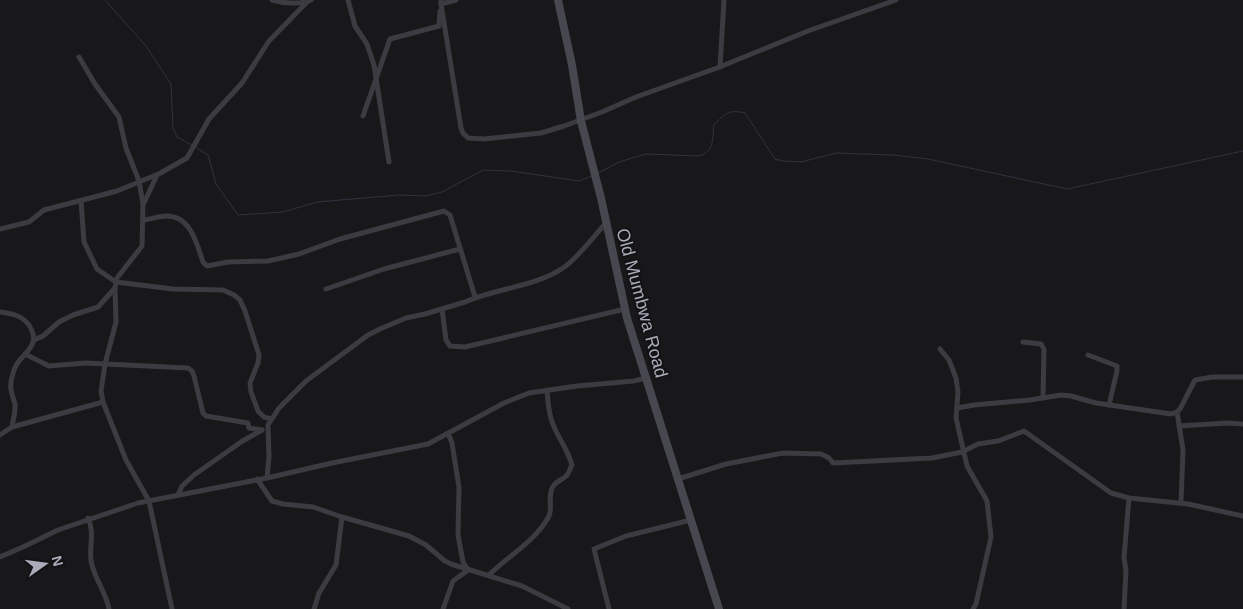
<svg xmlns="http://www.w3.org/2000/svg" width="1243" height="609" viewBox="0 0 1243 609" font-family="Arial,sans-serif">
<rect width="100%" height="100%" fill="#18181a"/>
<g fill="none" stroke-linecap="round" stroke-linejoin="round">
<g stroke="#2e343e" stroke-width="1">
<path d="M105,0l41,46 25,38 2,44 4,9 15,8"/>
<path d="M195,147l13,8 8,29 22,31 45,-3 34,-10 82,-7 26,1 17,-4 41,-22 28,1 68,10 13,-5"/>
<path d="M598,173l21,-11 27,-8 52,2c17,-4 14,-17 16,-31 11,-11 14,-16 31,-12l30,46 8,2 18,1 35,-9 57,2 35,4 139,30 176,-38"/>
</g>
<g stroke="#3b3b41" stroke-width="5">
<path d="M272,0c10,3 29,5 39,0"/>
<path d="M348,0l7,26 12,18 7,21 15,97"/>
<path d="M441,0v4l15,-4"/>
<path d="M441,4l20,124 2,5 5,5 16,1 57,-6 23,-7 38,-14 34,-15 81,-29 91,-37 88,-31"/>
<path d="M79,57l16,27 24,33 7,31 13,33 4,23 -1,42 -25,32 -2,10 1,34 -11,42 -4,27 2,11 23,58 23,41 23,108"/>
<path d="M720,67l4,-67"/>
<path d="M363,116l27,-77 49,-13 1,-15"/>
<path d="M81,201l3,41 13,27 19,13 57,7 50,1 11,5 6,5 5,11 14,44 -1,8 -8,20 1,9 7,19 6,6 7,2"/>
<path d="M144,203l13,-28 30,-17 22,-39 33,-36 27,-42 38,-39"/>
<path d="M144,220c7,-1 15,-4 23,-4 24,0 30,29 36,46l4,4 21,-4 40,-1 31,-7 41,-15 104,-28 6,4 25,82"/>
<path d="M0,229l29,-7 15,-12 73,-19 39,-16"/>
<path d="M326,289l58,-20 76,-20"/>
<path d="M442,309l4,31 4,6 15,1 160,-38"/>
<path d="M0,312c16,2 28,5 33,22 1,4 1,7 -1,11 -8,14 -16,13 -20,32 -3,11 0,17 3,27 1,7 -2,15 -3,23"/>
<path d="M34,340l9,-4 16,-14 14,-7 25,-8 17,-19"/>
<path d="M1023,342l18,2 3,5 -1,48"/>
<path d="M940,349l9,11 7,18 2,14 -2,26 11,48 20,35 4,36 -15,67 -3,5"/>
<path d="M25,354l24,12 36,-3 103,5 4,3 2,5 9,37 3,3 42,7 1,5 13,2"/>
<path d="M1088,355l29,11v5l-8,34"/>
<path d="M957,408l17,-3 56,-5 31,-5 10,1 25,7 75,11 6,-2 3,-3 15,-29 17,-3h31"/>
<path d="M1177,412l6,38 -2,53"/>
<path d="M1179,426l48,-3 16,1"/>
<path d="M0,435l12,-8 91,-25"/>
<path d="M267,478l2,-21 -1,-32 11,-17 27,-27 62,-46 12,-6 26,-11 19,-4 40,-12c29,-13 72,-16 98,-34 14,-9 31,-32 42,-44"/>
<path d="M257,479l15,22 11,3 30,3 29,10 67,19 17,9 19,16 6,3 71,22 46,23"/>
<path d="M678,479l48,-15 57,-11 38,1 8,4 4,5 99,-5 30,-6 16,-8 20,-3 26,-10 87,62 18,5 59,6 55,12"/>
<path d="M178,495l4,-9 12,-11 47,-33 21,-12"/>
<path d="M88,518c7,15 1,28 3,43 3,17 15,31 18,48"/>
<path d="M0,557l23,-10 35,-17 80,-27 129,-25 65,-15 96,-19 76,-41 25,-10 48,-7 57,-5 12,-3"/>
<path d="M489,575c19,-19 45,-33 59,-57 6,-9 -2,-23 6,-33 3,-4 10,-6 13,-10 2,-2 3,-7 5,-10 -4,-14 -11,-23 -17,-36 -6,-12 -7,-26 -8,-39"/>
<path d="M314,609l5,-16 17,-28 6,-48"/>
<path d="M443,609l10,-28 15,-11 -5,-8 -5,-27 1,-48 -7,-44 -4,-10"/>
<path d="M609,609l-15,-60 32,-13 65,-16"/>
<path d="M1124,609l2,-38 -2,-13 5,-60"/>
</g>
<path stroke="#47474f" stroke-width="8" d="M558,0l14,65 9,56 20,77 26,120 92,291"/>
</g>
<g text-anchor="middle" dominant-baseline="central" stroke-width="4" stroke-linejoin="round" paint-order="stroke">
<g font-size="18" fill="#aaacba" stroke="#131315">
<text transform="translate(642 303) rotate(75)">Old Mumbwa Road</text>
</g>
</g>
<g transform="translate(45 564) rotate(76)" stroke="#131315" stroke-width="4" paint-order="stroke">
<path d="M0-4L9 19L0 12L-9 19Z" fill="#aaacba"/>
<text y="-8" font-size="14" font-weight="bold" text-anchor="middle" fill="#aaacba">N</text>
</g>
</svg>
